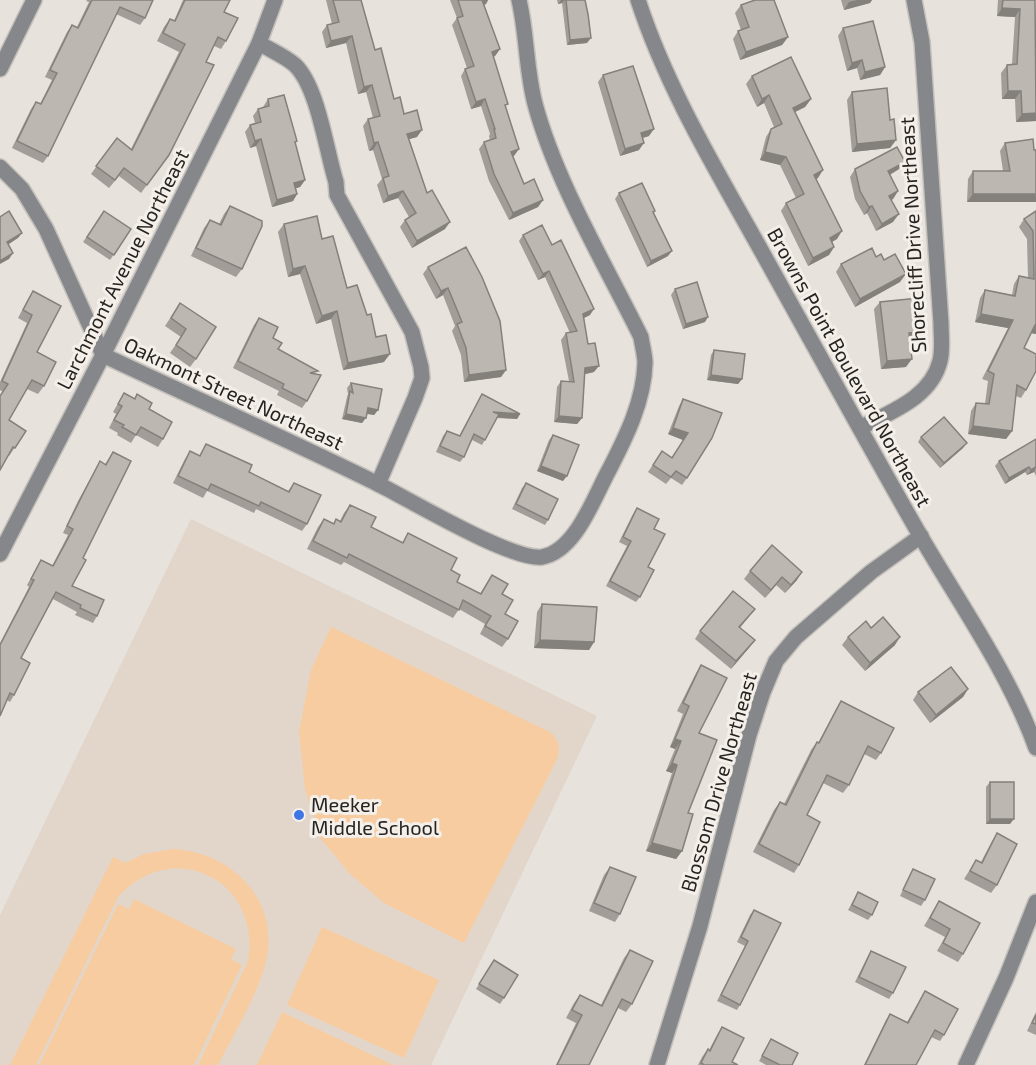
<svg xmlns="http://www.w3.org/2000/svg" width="1036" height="1065" viewBox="0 0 1036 1065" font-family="'Exo 2',sans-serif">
<rect width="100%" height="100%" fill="#e7e2dc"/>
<path fill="#e2d6cb" d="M191,519l406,197 -166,349h-431v-150z"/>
<g fill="#f7cca1">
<path d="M331,627l221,106 7,11 -1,13 -94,186 -80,-40 -34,-29 -29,-35 -16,-50 -6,-57 12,-62z"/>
<path d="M173,849c62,3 111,56 91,120 -9,30 -31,67 -46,96h-20l50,-104c14,-81 -75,-125 -130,-64l-82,168h-26l103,-208 12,6 19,-9z"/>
<path d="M134,899l102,50 -5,10 11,6 -48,100h-155l79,-161 11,5z"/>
<path d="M322,927l117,53 -35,78 -117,-53z"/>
<path d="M282,1012l111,53h-136z"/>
</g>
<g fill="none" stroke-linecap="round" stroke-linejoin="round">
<defs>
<g id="minor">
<path d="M638,0c29,89 79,171 124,252 53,95 105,191 159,285 40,69 88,136 115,211"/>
<path d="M259,43c11,7 26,13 36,22 23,22 31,85 41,117l1,13 75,137 9,35 1,11 -7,20 -37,86"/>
<path d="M0,69l34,-69"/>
<path d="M0,167l22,22 24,40 57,126c91,43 184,84 275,129 32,16 134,77 164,73 34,-6 52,-60 67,-87 17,-33 35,-69 36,-107 0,-8 -3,-18 -4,-26 -36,-73 -85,-155 -106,-233 -9,-34 -8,-70 -16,-104"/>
<path d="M860,428c30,-16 71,-30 80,-67 3,-12 1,-26 1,-38l-19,-281 -8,-42"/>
<path d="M0,554l103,-199 156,-312 16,-43"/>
<path d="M657,1065l43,-139 49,-191 14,-43 13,-31 20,-24 75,-65 50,-36"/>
<path d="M966,1065l40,-87 30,-76"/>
</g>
</defs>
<use href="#minor" stroke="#c4c0bb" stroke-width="18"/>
<use href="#minor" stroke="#86878a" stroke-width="15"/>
</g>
<g fill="#a29d98">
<path d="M87,0h66l-8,18 -5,7 -24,-11 -68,142 -5,7 -31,-15 19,-39 5,-7 4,2 12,-24 -7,-3 22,-45 5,-7 5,2 12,-25 -3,-1z"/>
<path d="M183,0h47l-6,12 2,29 -5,8 -7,-3 -8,16 -37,93 -28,38 -22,-17 -10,12 -18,-14 26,-36 14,11 48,-97 -22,-11 7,-14 6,-8 4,2z"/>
<path d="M326,0h35l14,50 19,49 10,15 13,23 -8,2 18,54 18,36 -33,19 -12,-21 5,-7 4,-3 -11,-19 -15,5 -6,-18 5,-6 -9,-29 -4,1 -6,-25 5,-7 5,-1 -7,-26 -8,2 -12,-51 -20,5 -4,-16 5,-7 5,-1z"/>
<path d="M450,0h38l-2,4 -2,1 16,44 -5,7 -2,1 13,50 8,49h-1l11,28 19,16 -5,7 -29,13 -20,-39 -10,-32 5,-7 6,-2 -1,-4 1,-2 -9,-28 -10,3 -10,-33 4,-7 2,-1 -15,-43 5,-7z"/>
<path d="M557,0h28l2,43 -20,2 -5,-42 -4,1z"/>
<path d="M841,0h31l-2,3 -26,7z"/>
<path d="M998,0h37l1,121 -20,1 -1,-23h-13l-1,-26 6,-8 5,-1 3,-47 -18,-1z"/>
<path d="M741,5l47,32 -6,8 -42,15 -7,-21 5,-8 3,-1 -6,-17z"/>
<path d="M843,28l42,39 -5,8 -20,5 -3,-12 -10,3 -9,-35z"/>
<path d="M603,75l46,61 -7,2 -3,12 -19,6 -22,-74z"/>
<path d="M752,76l59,23 -6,8 -10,5 23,66 -2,1 21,60 -5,3 2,5 -5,8 -21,11 -27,-55 5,-8 10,-5 -16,-33 -20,-5 6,-23 5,-8 3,-2 -10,-24 -7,4 -11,-23z"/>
<path d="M852,92l38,28 6,20 -6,8 -38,4 -5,-52z"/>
<path d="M268,99l29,42 -2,2 10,37 -5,7 -4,1 1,6 -4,7 -21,6 -16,-61 -6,2 -5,-16 5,-7 5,-2 -2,-7 5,-7 5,-2z"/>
<path d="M1005,143l31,7v52h-69l1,-23 5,-8h30l-3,-20z"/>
<path d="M855,169h44l-9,6 8,16 -5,8 -2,1 2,22 -17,9 -9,-18 -3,2 -9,-16 -5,-22z"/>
<path d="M619,193l35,20 14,43 -21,11 -32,-68z"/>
<path d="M230,206l12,63 -6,8 -45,-21 13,-28 6,-8 9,4 5,-10z"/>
<path d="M104,211l27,18 -21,31 -27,-18z"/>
<path d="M1036,211v123l-5,-1 -7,15 2,42 -5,8 -5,-2 -4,35 -6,8 -38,-5 3,-23 5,-8 9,1 3,-23 -6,-2 26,-51 -33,-6 5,-24 5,-8 27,5 2,-11 5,-8 9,2 -1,-39 -8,-12 5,-8z"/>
<path d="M284,224l38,15 25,49 20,27 17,47 -41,8 -12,-51 -15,5 -16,-50 -12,3 -10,-45z"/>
<path d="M523,235l67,80 -6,3 4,26 6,28 -9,2 -3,44 -5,6 -23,-2 3,-35 4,-6h8l-8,-41 5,-7h4l-25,-56 -7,3 -19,-39z"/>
<path d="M466,247l40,123 -5,7 -37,5 -3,-27 -9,-24 3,-5 -12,-31 -7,4 -13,-25 5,-7z"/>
<path d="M876,257l8,3 16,22 -45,25 -19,-35 5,-8z"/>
<path d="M675,289l30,33 -22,7 -12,-34z"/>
<path d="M33,291l4,61 7,34 -6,8 -11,-5 -18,31 17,11 -17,25 -6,-64 -3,-2v-8l27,-59 -9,-5 10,-19z"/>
<path d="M880,302l41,30 -5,8 -6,1 -4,26 -25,2 -7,-60z"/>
<path d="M180,303l16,56 -6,8 -20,-14 11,-16 -16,-11z"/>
<path d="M259,318l14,20 5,11 38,25 -9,27 -5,7 -25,-13 2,-4 -46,-23 21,-43z"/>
<path d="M714,350l28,29 -4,5 -31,-4 4,-25z"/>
<path d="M351,383l27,27 -4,5 -7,-1 -5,9 -20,-4 5,-22 1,-3 -1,-6z"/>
<path d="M124,393l10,6 3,-5 12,15 14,30 -5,8 -22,-12 -5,8 -14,-8 1,-2 -9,-5 7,-14 -3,-2z"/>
<path d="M482,394l38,20 -3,5 -20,-1 -15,27 -10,-5 -8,17 -4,5 -24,-10 7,-16 4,-5 12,5z"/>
<path d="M683,399l4,79 -5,7 -11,-7 -5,6 -18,-12 14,-21 10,6 11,-17 -15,-6 11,-28z"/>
<path d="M553,435l10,46 -26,-10 12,-31z"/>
<path d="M921,437l42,11 -23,20 -22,-26z"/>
<path d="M1036,439v37l-2,-4 -7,3 -2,-3 -20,12 -10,-18 4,-5z"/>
<path d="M206,444l43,28 39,19 6,-8 13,41 -5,7 -46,-22 -2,4 -47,-22 -4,7 -30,-15 12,-24 5,-8 9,5z"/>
<path d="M113,452l-30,106 -11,28 25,30 -4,7 -18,-8 2,-3 -24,-13 -32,59 -7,37 -4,7 -3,-2 -7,16v-73l29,-56 -2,-2 10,-18 4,-7 11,6 16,-31 -5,-2 15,-32 18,-33 4,-7 5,3z"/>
<path d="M526,483l22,37 -3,5 -33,-16 10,-21z"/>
<path d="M350,505l21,22 31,16 6,-10 43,37 6,12 23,12 12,-19 10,19 3,20 3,25 -6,8 -22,-13 5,-10 -26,-15 -6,9 -109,-56 -3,3 -34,-16 11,-22 6,-8 9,5 3,-5 4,2 4,-8z"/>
<path d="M637,508l17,21 -14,68 -4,5 -30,-16 21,-40 -8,-4 14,-28z"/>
<path d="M750,571l47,9 -12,13 -9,-8 -11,13 -21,-19z"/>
<path d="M542,604l52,38 -5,8 -55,-2 3,-36z"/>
<path d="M755,609l-15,19 15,12 -24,29 -36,-30 5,-8z"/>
<path d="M871,628l24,17 -30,26 -23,-26 6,-8z"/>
<path d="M701,665l-2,68 -17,118 -6,8 -30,-8 26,-78 -6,-2 9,-22 -5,-2 13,-33 -6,-3 19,-38z"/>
<path d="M968,689l-5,8 -33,26 -17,-23 5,-8z"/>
<path d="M841,701l40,52 -5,7 -12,-6 -15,31 -6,8 -20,-10 -16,32 -8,50 -5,8 -41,-21 21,-42 6,-8 4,2 27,-54 6,-8 1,1 18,-34z"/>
<path d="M990,782l20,42h-24v-37z"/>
<path d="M997,833v52l-6,8 -27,-14 12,-19 5,2 11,-21z"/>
<path d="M610,867l10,47 -5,8 -26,-11 15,-36z"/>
<path d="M913,869l12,31 -4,6 -21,-10 10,-21z"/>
<path d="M858,892l14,23 -4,5 -20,-10z"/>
<path d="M939,901l24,53 -5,8 -21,-11 8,-14 -21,-11 10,-17z"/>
<path d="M754,910l-14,95 -3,5 -20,-9 28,-55 -8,-4 13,-27z"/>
<path d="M630,950l2,54 -6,8 -8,-4 -29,57h-33l20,-42 -10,-5 8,-15 6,-8 21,10 23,-47z"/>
<path d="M871,951l22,42 -4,6 -34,-17 13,-26z"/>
<path d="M494,960l10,38 -4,6 -24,-15z"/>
<path d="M925,991l19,44 -4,6 -9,-4 -15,28h-52l22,-45 4,-6 17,8z"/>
<path d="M1036,1012v23l-9,-4z"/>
<path d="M722,1027l10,35 6,3h-40l4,-8 6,-8 1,1 8,-15z"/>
<path d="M771,1039l21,26h-26l-7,-4z"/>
</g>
<g fill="#84807c">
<path d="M482,0h6l-2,4 -9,3z"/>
<path d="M561,0h4l-3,3 -4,1z"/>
<path d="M857,0h15l-2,3 -26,7 5,-8z"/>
<path d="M1002,8l18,1 -5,8 -18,-1z"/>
<path d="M352,36l-6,7 -20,5 5,-7z"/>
<path d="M788,37l-6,8 -42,15 6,-8z"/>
<path d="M591,38l-4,5 -20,2 3,-5z"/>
<path d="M500,49l-5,7 -8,3 5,-7z"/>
<path d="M862,60l-5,8 -10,3 5,-8z"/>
<path d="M885,67l-5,8 -20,5 5,-8z"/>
<path d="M372,85l-6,7 -8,2 6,-7z"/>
<path d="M1008,91h13l-6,8h-13z"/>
<path d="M769,95l-5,8 -7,4 5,-8z"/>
<path d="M485,99l-4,7 -10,3 5,-7z"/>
<path d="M811,99l-6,8 -18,9 6,-8z"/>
<path d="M1036,113v8l-20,1 6,-8z"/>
<path d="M654,129l-5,7 -13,4 5,-7z"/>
<path d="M422,130l-5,7 -15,4 5,-7z"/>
<path d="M261,139l-5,7 -6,2 5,-7z"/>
<path d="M896,140l-6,8 -38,4 5,-8z"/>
<path d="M378,142l-5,8 -4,1 5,-8z"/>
<path d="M644,143l-5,7 -19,6 5,-7z"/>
<path d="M519,149l-5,7 -8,3 5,-7z"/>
<path d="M765,152l21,5 -6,8 -20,-5z"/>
<path d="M905,162l-6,7 -17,10 6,-8z"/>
<path d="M823,170l-5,8 -9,5 5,-8z"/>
<path d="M305,180l-5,7 -10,3 4,-7z"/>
<path d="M403,191l-5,7 -15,5 5,-7z"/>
<path d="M898,191l-5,8 -9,5 5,-8z"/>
<path d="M297,194l-4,7 -21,6 5,-7z"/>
<path d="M973,194h63v8h-69z"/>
<path d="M543,200l-5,7 -29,13 4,-7z"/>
<path d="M872,206l-5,7 -3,2 5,-8z"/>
<path d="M899,214l-6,8 -17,9 6,-7z"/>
<path d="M450,222l-5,7 -33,19 5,-7z"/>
<path d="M842,231l-5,8 -13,7 6,-8z"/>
<path d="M22,233l-4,5 -15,10 4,-6z"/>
<path d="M834,247l-5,8 -21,11 5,-8z"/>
<path d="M672,251l-4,5 -21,11 4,-6z"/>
<path d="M13,253l-4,6 -9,5v-3z"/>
<path d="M305,266l-5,8 -12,3 5,-8z"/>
<path d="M549,271l-4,6 -7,3 5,-6z"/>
<path d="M906,274l-6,8 -45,25 5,-8z"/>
<path d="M448,288l-5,7 -7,4 5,-8z"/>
<path d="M594,309l-4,6 -11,5 4,-6z"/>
<path d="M337,311l-6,8 -15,5 6,-8z"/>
<path d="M981,314l32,6 -5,8 -33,-6z"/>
<path d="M708,317l-3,5 -22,7 3,-5z"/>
<path d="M1035,325h1v9l-6,-1z"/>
<path d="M921,332l-5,8 -12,1 5,-8z"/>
<path d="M390,354l-6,8 -41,8 5,-7z"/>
<path d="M912,359l-6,8 -25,2 6,-8z"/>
<path d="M599,366l-5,6 -13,3 4,-7z"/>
<path d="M506,370l-5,7 -37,5 5,-7z"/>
<path d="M711,375l31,4 -4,5 -31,-4z"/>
<path d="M368,408l10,2 -4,5 -10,-2z"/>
<path d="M493,412l27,2 -3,5 -27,-2z"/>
<path d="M346,414l20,4 -4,5 -20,-4z"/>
<path d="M559,416l23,2 -5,6 -23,-2z"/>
<path d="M973,426l39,5 -6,8 -38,-5z"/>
<path d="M673,428l15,5 -5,7 -15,-6z"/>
<path d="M967,443l-4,5 -23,20 4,-5z"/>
<path d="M541,466l26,10 -4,5 -26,-10z"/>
<path d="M1029,467l-4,5 -20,12 4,-6z"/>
<path d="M1036,467l-2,5 -7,3 4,-5z"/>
<path d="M802,572l-5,8 -12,13 6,-8z"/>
<path d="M782,577l-6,8 -11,13 6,-8z"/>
<path d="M900,637l-5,8 -30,26 5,-8z"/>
<path d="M540,640l54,2 -5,8 -55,-2z"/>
<path d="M755,640l-6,8 -18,21 5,-8z"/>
<path d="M968,689l-5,8 -33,26 6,-8z"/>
<path d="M675,739l6,2 -6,8 -5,-2z"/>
<path d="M672,763l5,2 -5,8 -6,-2z"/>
<path d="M990,819h24l-4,5h-24z"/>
<path d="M652,843l30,8 -6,8 -30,-8z"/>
</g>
<g fill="#bcb7b1" stroke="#84807c" stroke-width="1.5">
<path d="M92,0h61l-8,18 -25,-11 -72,149 -31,-15 19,-39 5,2 16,-31 -7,-3 22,-45 6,3z"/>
<path d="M185,0h45l-6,12 14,6 -12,23 -8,-4 -12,25 8,3 -45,90 -22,30 -23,-17 -9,12 -19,-14 21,-28 15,12 53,-106 -22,-11 7,-14 5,2z"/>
<path d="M333,0h28l14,50 6,-2 13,51 6,-2 4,17 13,-4 5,20 -15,4 20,59 5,-3 18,32 -33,19 -12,-21 11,-7 -13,-22 -15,5 -5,-18 6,-2 -11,-34 -4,1 -6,-24 12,-3 -8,-31 -8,2 -12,-51 -21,5 -4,-16 12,-3z"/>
<path d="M458,0h24l18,49 -8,3 16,52 -3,1 14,44 -8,3 13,32 10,-5 9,21 -30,13 -19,-39 -10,-32 12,-4 -2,-9h1l-10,-30 -9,3 -11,-33 9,-3 -17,-48 6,-2z"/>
<path d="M566,0h19l3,14 3,24 -21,2z"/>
<path d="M755,0h19l14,37 -42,15 -8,-21 11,-4 -8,-22z"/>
<path d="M1003,0h32l1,113 -14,1 -1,-23h-13l-1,-26 10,-1 3,-55 -18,-1z"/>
<path d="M873,21l12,46 -20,5 -3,-12 -10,3 -9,-35z"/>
<path d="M791,57l20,42 -18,9 30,62 -9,5 28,56 -12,7 4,9 -21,11 -27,-55 18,-9 -18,-37 -21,-5 6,-23 11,-5 -13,-29 -7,4 -10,-23z"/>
<path d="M633,66l21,63 -13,4 3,10 -19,6 -22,-74z"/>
<path d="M887,88l3,32 4,-1 2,21 -39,4 -5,-52z"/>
<path d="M284,95l13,46 -2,1 10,38 -11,3 3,11 -20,6 -16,-61 -6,2 -5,-16 11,-3 -3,-13 11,-3 -1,-7z"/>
<path d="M1033,139l1,11h2v44h-63v-23h37l-5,-28z"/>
<path d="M897,147l8,15 -17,9 10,20 -9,5 10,18 -17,10 -10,-18 -3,1 -9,-16 -5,-22z"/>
<path d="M642,183l13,28 -2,1 19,39 -21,10 -32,-68z"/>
<path d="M230,206l32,15v5l-20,43 -46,-21 14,-28 11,5z"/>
<path d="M9,211l13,22 -15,9 6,11 -13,8v-44z"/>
<path d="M104,211l27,18 -17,26 -27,-18z"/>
<path d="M1036,211v114h-1l-11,23 12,6v17l-10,19 -9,-5 -5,46 -39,-5 3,-23 13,1 5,-30 -6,-3 25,-51 -32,-6 4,-24 30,6 4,-20 15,3 -1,-48 -9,-12z"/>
<path d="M317,216l5,23 11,-3 14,52 10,-3 10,30 4,-1 5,23 10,-2 4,19 -42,9 -11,-52 -15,5 -17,-50 -12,3 -9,-45z"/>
<path d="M542,225l10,20 9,-5 33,69 -11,5 5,30 7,-1 4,23 -14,2 -3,50 -23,-2 2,-35 13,1 -8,-49 11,-2 -28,-60 -6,3 -20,-39z"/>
<path d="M466,247l16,30 18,44 6,49 -37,5 -3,-27 -9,-24 5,-2 -14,-34 -7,3 -13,-24z"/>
<path d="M872,248l4,9 5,-3 3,6 11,-6 11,20 -46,25 -19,-35z"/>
<path d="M697,282l11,35 -22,7 -11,-35z"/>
<path d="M33,291l28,15 -24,46 19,10 -12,24 -12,-6 -23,40 17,11 -11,17 -2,-1 -13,23v-74l8,-12 -6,-3 30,-66 -9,-5z"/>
<path d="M918,298l3,34 -12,1 3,26 -25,2 -7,-59z"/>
<path d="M180,303l36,24 -20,32 -20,-14 10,-16 -15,-11z"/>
<path d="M259,318l19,9 -5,11 9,5 -4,6 40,22 -8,2 11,2 -14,26 -25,-13 2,-4 -46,-23z"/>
<path d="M714,350l31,4 -3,25 -31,-4z"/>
<path d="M351,383l31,6 -4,21 -10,-2 -2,10 -20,-4 4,-23 3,2z"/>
<path d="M124,393l11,6 2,-5 15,9 -3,6 23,13 -9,17 -22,-12 -5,8 -14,-8 2,-2 -10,-5 8,-14 -4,-2z"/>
<path d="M482,394l38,20 -27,-2 6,2 -14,26 -11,-6 -10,23 -24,-11 7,-15 13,5z"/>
<path d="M683,399l39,14 -10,25 -25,40 -11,-7 -5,6 -18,-12 9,-14 10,7 16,-25 -15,-5z"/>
<path d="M944,417l23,26 -23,20 -23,-26z"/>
<path d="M553,435l26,10 -12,31 -26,-10z"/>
<path d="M1036,439v28l-5,3 -2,-3 -20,11 -10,-17z"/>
<path d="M206,444l46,21 -3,7 40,20 5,-9 27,12 -14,29 -46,-22 -2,4 -48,-22 -3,6 -30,-14 12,-25 10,5z"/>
<path d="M113,452l18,9 -48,97 3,2 -14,26 32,14 -7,16 -17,-8 1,-3 -25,-13 -35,66 9,5 -16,32 -4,-2 -10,23v-71l34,-65 -3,-1 10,-19 12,6 20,-37 -6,-3 16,-32 17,-33 6,4z"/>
<path d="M526,483l32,16 -10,21 -32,-16z"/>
<path d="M350,505l26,12 -5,10 32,16 5,-10 49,25 -6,12 9,5 -3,7 24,12 11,-19 16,9 -6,10 11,6 -8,14 13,7 -10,18 -23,-13 6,-10 -28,-16 -4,10 -110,-56 -2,4 -34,-17 11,-22 10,5 2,-5 5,3z"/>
<path d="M637,508l22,11 -5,10 11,5 -17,33 6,3 -14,27 -30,-16 21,-40 -8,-4z"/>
<path d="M772,545l30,27 -11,13 -9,-8 -11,13 -21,-19z"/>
<path d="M733,591l22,18 -16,18 16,13 -19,21 -36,-30z"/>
<path d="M542,604l55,3 -3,35 -54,-2z"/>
<path d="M883,617l17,20 -30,26 -22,-26 18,-16 5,7z"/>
<path d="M701,665l26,13 -28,55 18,7 -29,73 5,1 -11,37 -30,-8 25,-78 -5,-2 9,-22 -6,-2 14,-33 -6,-3z"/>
<path d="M951,667l17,22 -32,26 -18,-23z"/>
<path d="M841,701l53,27 -13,25 -13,-7 -19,39 -22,-10 -20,40 13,7 -21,43 -40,-21 21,-42 6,3 31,-63 2,1z"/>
<rect x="990" y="782" width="24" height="37"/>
<path d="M997,833l20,11 -20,41 -27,-14 6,-11 6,3z"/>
<path d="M610,867l26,10 -16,37 -26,-11z"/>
<path d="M913,869l22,10 -10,21 -22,-10z"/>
<path d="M858,892l20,10 -6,13 -20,-10z"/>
<path d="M939,901l41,22 -17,31 -20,-11 7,-14 -20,-11z"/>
<path d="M754,910l27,13 -41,82 -19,-10 27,-54 -7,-4z"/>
<path d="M630,950l23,11 -21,43 -10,-5 -33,66h-32l25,-50 -10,-5 8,-15 22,11z"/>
<path d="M871,951l35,16 -13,26 -34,-16z"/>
<path d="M494,960l24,15 -14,23 -25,-14z"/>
<path d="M925,991l33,18 -14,26 -9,-5 -19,35h-51l25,-51 18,9z"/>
<path d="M1036,1015v9l-4,-1z"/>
<path d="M722,1027l22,11 -12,24 6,3h-35v-1l-2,-1 7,-14 2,2z"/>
<path d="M771,1039l27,14 -6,12h-12l-18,-9z"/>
</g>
<circle fill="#4075e5" stroke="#f5efe9" stroke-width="2" cx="299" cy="815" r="6"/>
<g text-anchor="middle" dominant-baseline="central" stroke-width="6" stroke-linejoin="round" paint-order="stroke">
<g font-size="20" fill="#262422" stroke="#f5efe9">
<text transform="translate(912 235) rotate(-93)">Shorecliff Drive Northeast</text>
<text transform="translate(122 269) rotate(-63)">Larchmont Avenue Northeast</text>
<text transform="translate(850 367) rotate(61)">Browns Point Boulevard Northeast</text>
<text transform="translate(234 393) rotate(25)">Oakmont Street Northeast</text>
<text transform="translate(718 782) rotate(-74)">Blossom Drive Northeast</text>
</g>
<g font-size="20" fill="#262422" stroke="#f5efe9" text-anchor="start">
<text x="311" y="804">Meeker<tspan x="311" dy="23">Middle School</tspan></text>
</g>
</g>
</svg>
